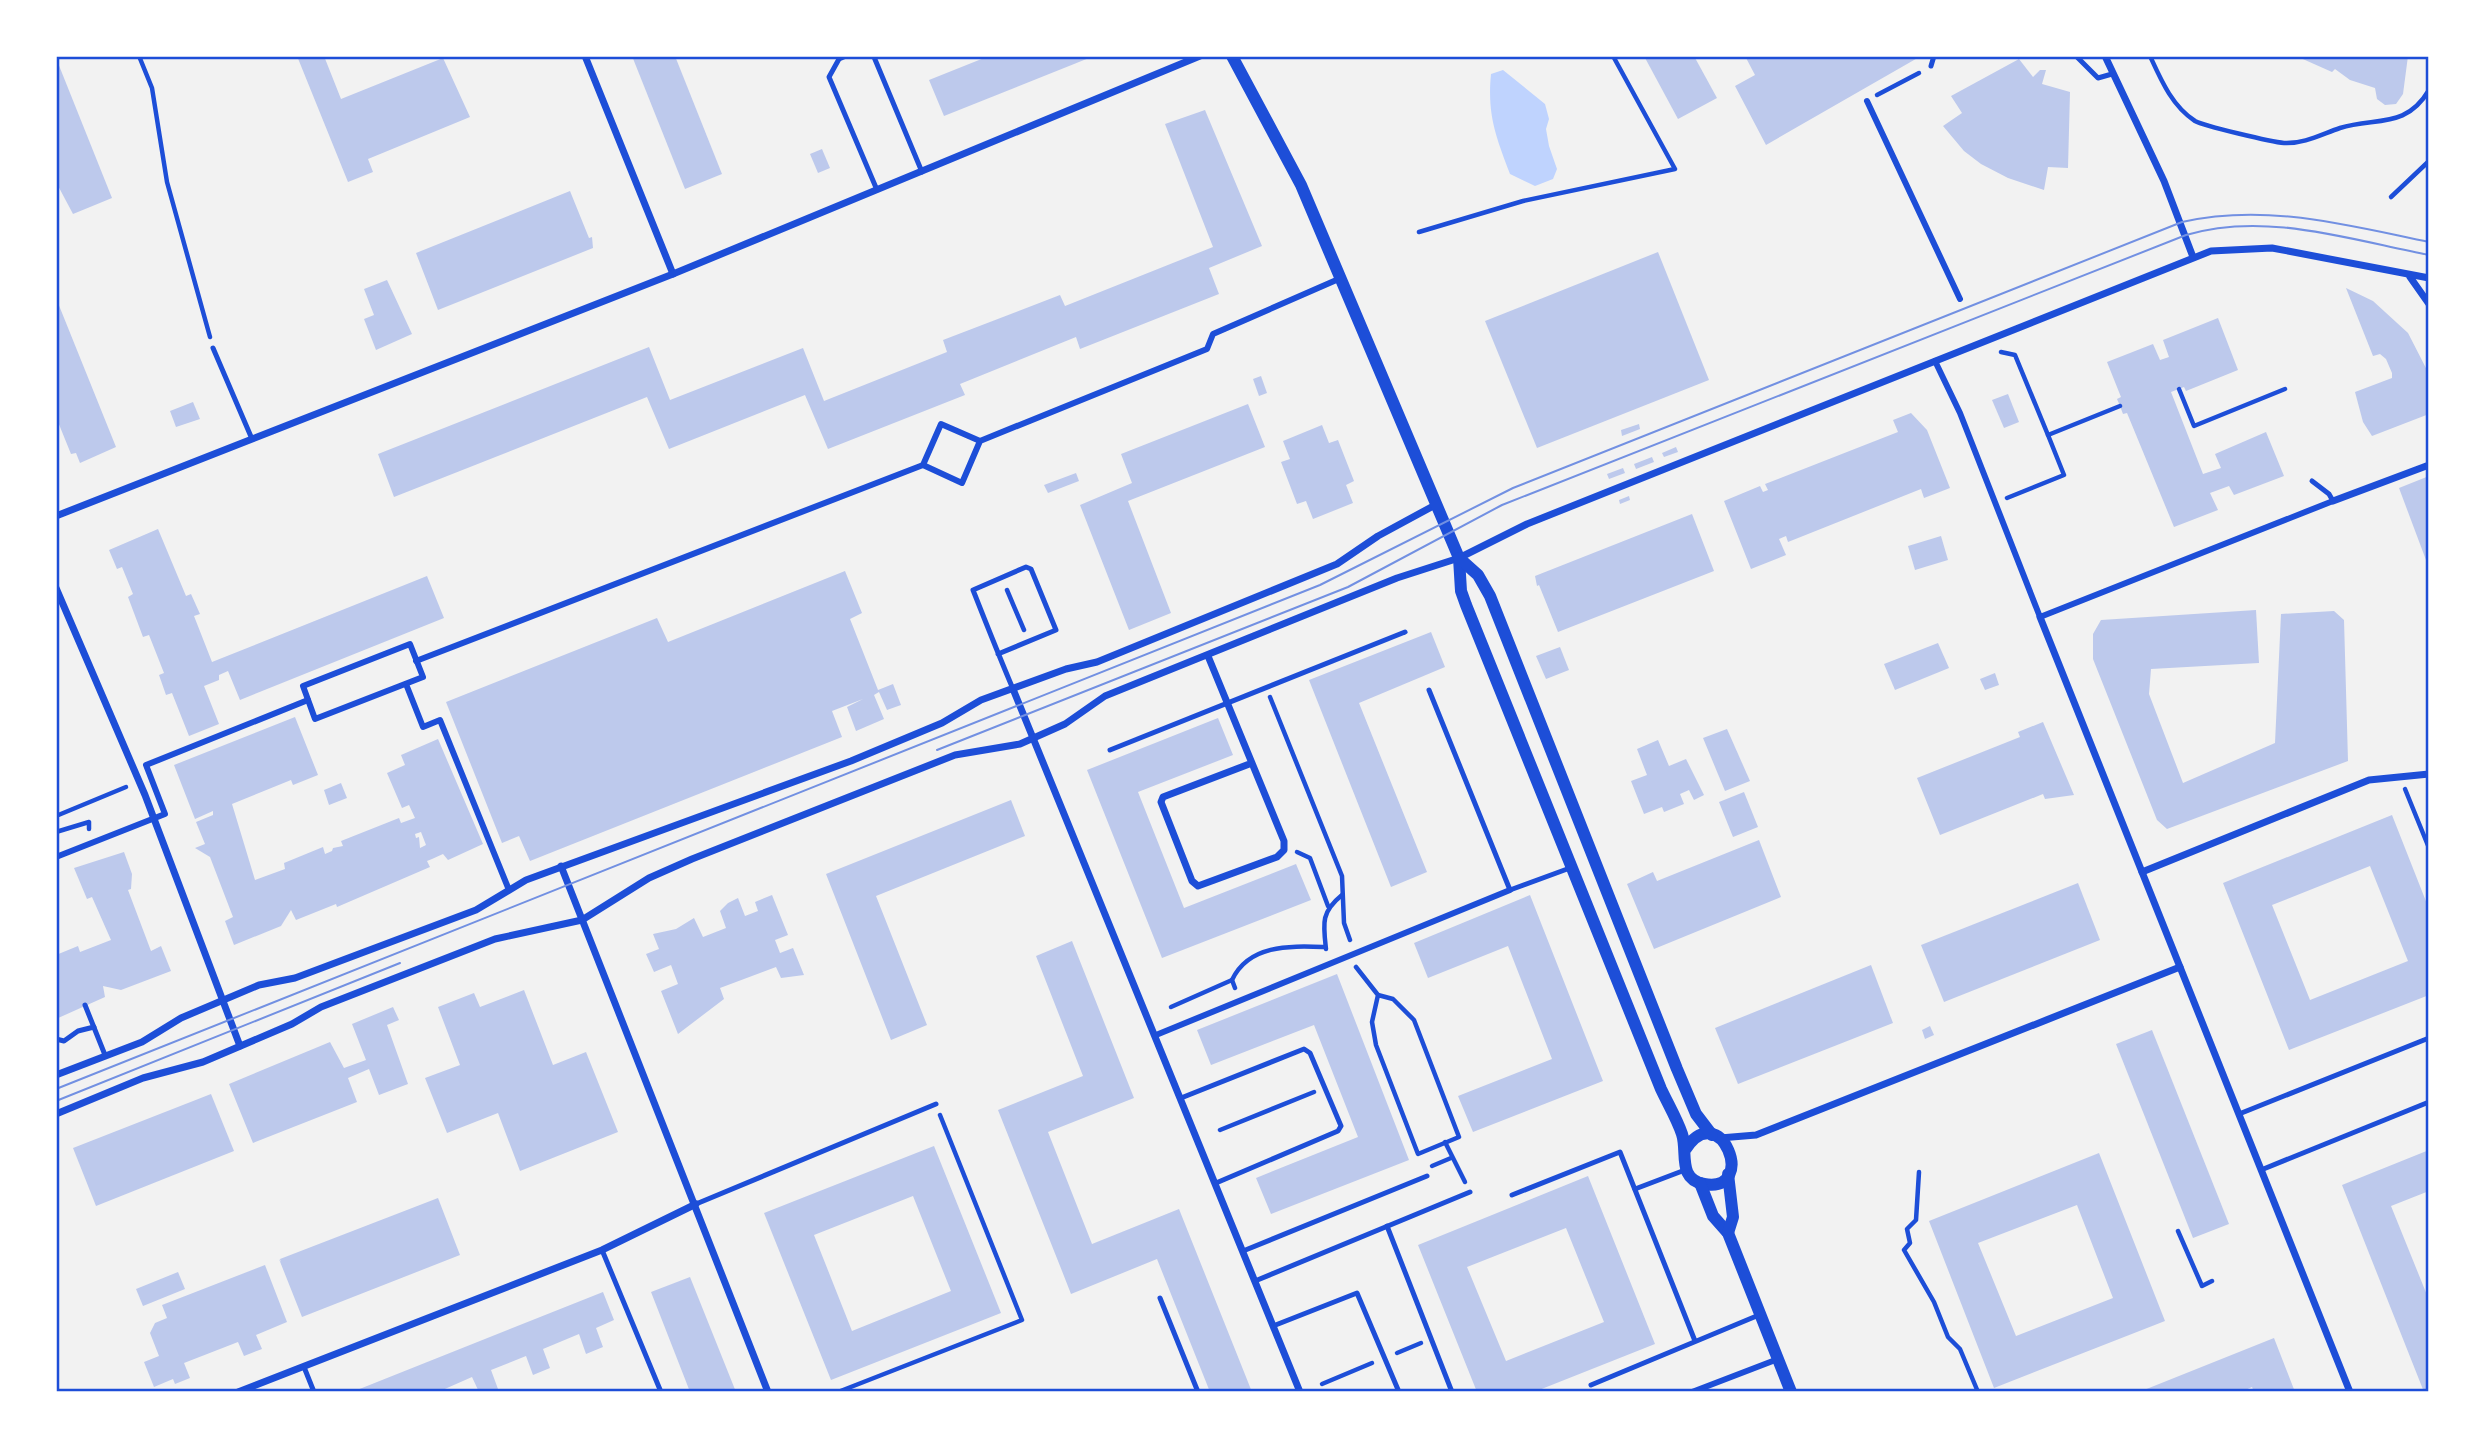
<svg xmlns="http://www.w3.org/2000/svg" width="2485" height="1448" viewBox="0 0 2485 1448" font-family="'Sofia Sans Condensed',sans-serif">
<rect width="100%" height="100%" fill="#f2f2f2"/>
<path fill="#bfd3fe" d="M1503,70l42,34 4,15 -3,10 3,17 8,23 -4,10 -18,7 -25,-12c-14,-37 -23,-59 -19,-100z"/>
<g fill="#bdc9ec" fill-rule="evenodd">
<path d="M297,56h27l17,43 102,-41 27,59 -102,42 5,13 -25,10z"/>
<path d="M632,56h43l47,118 -37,15z"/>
<path d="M989,56h105l-150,60 -15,-36z"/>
<path d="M1644,56h50l23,42 -39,21z"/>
<path d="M1745,56h176l-155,89 -31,-59 20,-11z"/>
<path d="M2296,56h112l-5,38 -7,10 -11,1 -8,-6 -2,-11 -25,-8 -15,-11 -3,3z"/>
<path d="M56,58l56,140 -39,16 -17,-32z"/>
<path d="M2019,59l14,18 7,-7h6l-4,14 28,8 -2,76 -20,-1 -4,23 -36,-12 -27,-14 -17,-13 -21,-25 19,-13 -11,-17z"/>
<path d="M1205,110l57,136 -53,22 10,26 -139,55 -4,-12 -116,47 5,11 -137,54 -23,-54 -136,54 -22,-52 -253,100 -16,-43 271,-107 21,53 133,-52 21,53 123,-49 -4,-12 117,-45 5,11 148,-59 -48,-123z"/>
<path d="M822,149l8,19 -12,5 -8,-19z"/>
<path d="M570,191l19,47 3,-1 1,11 -155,62 -22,-57z"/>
<path d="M1658,252l51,128 -172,68 -52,-127z"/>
<path d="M387,280l25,54 -36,16 -12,-31 10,-4 -10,-26z"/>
<path d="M2346,288l27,13 35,32 21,41v40l-57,22 -9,-14 -8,-30 37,-14v-5l-6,-14 -6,-5 -7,2z"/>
<path d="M56,298l60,149 -36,16 -4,-10 -5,1 -15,-37z"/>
<path d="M2218,318l20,52 -52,21 -2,-4 -13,5 32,82 18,-6 -6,-14 51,-22 18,44 -50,19 -5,-9 -19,7 8,17 -44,17 -47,-114 -4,1 -3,-8 -3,-7 4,-2 -14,-35 46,-18 7,16 9,-3 -6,-17z"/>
<path d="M1261,376l6,17 -8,3 -6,-17z"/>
<path d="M2008,394l11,28 -15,6 -12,-28z"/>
<path d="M193,402l7,17 -24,8 -6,-16z"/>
<path d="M1248,404l17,43 -137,54 43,112 -42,17 -49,-125 52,-22 -11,-29z"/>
<path d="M1911,413l16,17 23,58 -26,10 -3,-9 -133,53 -2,-6 -7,3 7,16 -35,14 -27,-68 36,-15 3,6 5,-2 -3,-6 133,-52 -5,-12z"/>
<path d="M1639,424l1,5 -18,7 -1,-6z"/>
<path d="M1322,425l7,18 9,-3 16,41 -8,4 7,18 -40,16 -7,-18 -9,3 -16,-42 9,-3 -7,-18z"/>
<path d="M1676,447l2,5 -14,5 -2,-4z"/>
<path d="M1652,457l2,5 -18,7 -2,-5z"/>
<path d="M1623,468l2,5 -16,6 -2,-5z"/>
<path d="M1076,473l3,8 -31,12 -4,-8z"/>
<path d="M2429,476v92l-30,-80z"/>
<path d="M1629,496l1,4 -10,4 -1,-4z"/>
<path d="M1692,514l22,57 -156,61 -19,-47 -2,1 -2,-10z"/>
<path d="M158,529l28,67 5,-2 9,20 -6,2 18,46 215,-86 17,42 -204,82 -12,-29 -9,4v5l-15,6 15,38 -30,12 -17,-43 -6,2 -7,-20 5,-2 -15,-38 -6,2 -15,-40 5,-3 -11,-27 -5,2 -8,-19z"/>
<path d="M1941,536l7,24 -33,10 -7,-24z"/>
<path d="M845,571l17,42 -12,6 28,71 15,-6 8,21 -14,5 -8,-18 -5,3 10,24 -28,12 -9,-24 16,-8 -31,12 10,26 -312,124 -11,-25 -17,7 -56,-141 211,-84 11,24z"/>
<path d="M2256,610l3,53 -108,6 -2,25 34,89 92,-40 6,-129 53,-3 10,9 4,141 -181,68 -10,-9 -64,-161v-25l8,-14z"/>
<path d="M1431,632l14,35 -86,36 68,169 -36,15 -82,-207z"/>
<path d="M1938,643l11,25 -54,22 -11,-26z"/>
<path d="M1560,647l9,23 -23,9 -10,-23z"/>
<path d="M1995,673l4,12 -14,5 -5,-11z"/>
<path d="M295,717l23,58 -25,10 -2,-5 -59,24 23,76 30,-11 -1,-6 39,-16 2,7 7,-3 1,-3 10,-2 -2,-5 58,-23 2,5 14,-5 -6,-13 -7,3 -15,-35 18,-8 -4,-10 37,-16 45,105 -35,16 -5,-6 -11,5 -5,2 3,6 -93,40 -1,-3 -40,16 -5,-10 -10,16 -47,19 -9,-24 8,-4 -23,-60 -15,-9 10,-4 -9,-22 17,-7v-4l-18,8 -21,-54zM421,832l5,13 -6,3 -1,-11 -3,1 -1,-4z"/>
<path d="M1218,718l15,37 -95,37 46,116 112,-44 15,36 -149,58 -75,-188z"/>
<path d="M2043,722l31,73 -29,4 -2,-5 -103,41 -23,-57 103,-41 -2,-5z"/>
<path d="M1727,729l23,52 -25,10 -22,-53z"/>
<path d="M1658,740l11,26 17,-7 18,36 -10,5 -5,-10 -9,4 4,10 -20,8 -2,-5 -18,7 -13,-33 16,-6 -10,-26z"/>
<path d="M341,783l6,15 -18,7 -5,-15z"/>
<path d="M1744,792l14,35 -25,10 -14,-35z"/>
<path d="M1011,800l14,36 -149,60 51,129 -36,15 -65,-166z"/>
<path d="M2392,815l37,94v86l-140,55 -66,-167zM2370,866l38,95 -98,39 -38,-95z"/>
<path d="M1759,840l22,57 -127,52 -27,-65 26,-12 4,9z"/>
<path d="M124,852l8,22 -1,15 -3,1 23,61 10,-5 10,25 -50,19 -18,-4 2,11 -49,22v-64l22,-9 2,6 31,-12 -19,-43 -5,2 -13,-31z"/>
<path d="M2078,883l22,57 -156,62 -23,-57z"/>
<path d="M772,895l16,40 -13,5 5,13 13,-5 11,27 -23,3 -5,-11 -56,21 4,11 -46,35 -17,-43 17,-7 -7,-19 -17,7 -8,-18 13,-5 -6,-15 23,-5 18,-11 9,19 23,-9 -6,-17 8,-8 10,-5 7,18 13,-5 -3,-9z"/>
<path d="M1530,895l73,186 -130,51 -15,-36 94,-37 -44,-113 -80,32 -14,-35z"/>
<path d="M1072,941l62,157 -86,34 44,112 87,-35 73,183h-42l-53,-133 -86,35 -9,-23 -64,-161 85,-34 -47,-120z"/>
<path d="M1871,965l22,58 -155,61 -23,-56z"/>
<path d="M1337,974l72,186 -138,54 -15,-36 102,-41 -44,-112 -103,40 -14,-35z"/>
<path d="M524,990l29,75 33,-13 32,80 -98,39 -22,-58 -51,20 -22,-55 35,-13 -22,-58 36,-14 6,14z"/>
<path d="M393,1007l6,13 -12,5 21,59 -29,11 -10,-26 -21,9 9,24 -104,41 -24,-59 101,-42 14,26 22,-8 -14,-36z"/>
<path d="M1930,1026l4,9 -9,4 -3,-9z"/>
<path d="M2152,1030l77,194 -36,14 -77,-194z"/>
<path d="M211,1094l23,57 -138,55 -23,-58z"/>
<path d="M934,1146l67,167 -170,67 -67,-167zM913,1196l38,95 -99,40 -38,-96z"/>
<path d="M2429,1150v41l-38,15 38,94v92h-5l-82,-207z"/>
<path d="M2099,1153l66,168 -171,67 -65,-167zM2077,1205l36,93 -97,38 -38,-93z"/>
<path d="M1588,1176l67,168 -121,48h-57l-59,-147zM1566,1228l38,94 -98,39 -39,-94z"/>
<path d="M438,1198l22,57 -158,62 -23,-58 2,3 -1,-3z"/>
<path d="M265,1265l22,57 -31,13 6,14 -18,7 -6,-14 -54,21 6,15 -15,6 -2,-5 -19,8 -10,-25 15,-6 -9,-23 5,-10 12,-5 -5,-13z"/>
<path d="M178,1272l7,17 -42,17 -7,-17z"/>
<path d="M690,1277l46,115h-46l-5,-13 -34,-87z"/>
<path d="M603,1292l11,28 -18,8 7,19 -17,7 -7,-20 -36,15 7,19 -17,7 -7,-19 -35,14 7,19 -8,3h-11l-7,-15 -34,15h-86z"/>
<path d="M2274,1338l21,54h-41l-2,-5 -11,5 -97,-2z"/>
</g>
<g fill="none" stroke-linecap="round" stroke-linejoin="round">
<g stroke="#1d4ed8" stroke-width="4.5">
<path d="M139,56l13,32 15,94 43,155"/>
<path d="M2150,56c11,24 22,50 45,65 9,5 77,21 89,22 20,1 38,-9 56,-15 36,-11 66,1 89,-38"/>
<path d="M1877,95l42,-22"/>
<path d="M2391,197l38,-36"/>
<path d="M1419,232l104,-31 152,-32 -62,-113"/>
<path d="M2001,352l14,3 33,80"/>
<path d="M2179,389l15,37 91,-37"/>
<path d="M2007,498l57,-23 -16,-40 72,-29"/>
<path d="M1007,590l17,40"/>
<path d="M1270,697l72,179 2,47 6,17"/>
<path d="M2405,789l24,59"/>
<path d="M56,816l70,-29"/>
<path d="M56,832l33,-10v7"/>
<path d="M1297,852l13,6 18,48"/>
<path d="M1326,949c-3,-26 -5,-37 16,-54"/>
<path d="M1356,967l22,28 15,4 21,21 45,117 -41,17 -42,-109 -4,-23 6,-27"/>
<path d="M1235,988l-3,-8c17,-36 58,-34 93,-33"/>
<path d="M1171,1007l61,-27"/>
<path d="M1220,1130l94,-38"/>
<path d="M1445,1142l20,40"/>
<path d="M1432,1166l19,-8"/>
<path d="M1919,1172l-3,48 -9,9 3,14 -6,7 30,52 14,35 12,12 18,43"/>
<path d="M2178,1231l24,55 10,-5"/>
<path d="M1397,1353l24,-10"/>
<path d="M1322,1384l50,-21"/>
<path d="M838,1392l184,-72 -82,-205"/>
</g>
<g stroke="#1d4ed8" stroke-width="5">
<path d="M846,56l-7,3 -10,18 48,113"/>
<path d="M871,56l3,1 48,115"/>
<path d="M2076,56l22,22 14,-4"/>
<path d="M1931,66l3,-10"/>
<path d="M213,348l39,91"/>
<path d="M2312,481l17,13 4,7"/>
<path d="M998,654l58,-24 -25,-61 -5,-2 -53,23c13,33 26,66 40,99"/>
<path d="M1429,690l81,200 60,-22"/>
<path d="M1110,750l295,-118"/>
<path d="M85,1005l20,50"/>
<path d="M56,1039l8,2 14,-10 16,-4"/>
<path d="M1181,1098l123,-49 6,4 31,73 -3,5 -122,52"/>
<path d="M2239,1114l190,-76"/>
<path d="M2261,1170l168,-68"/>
<path d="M1635,1189l50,-19"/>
<path d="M1512,1195l108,-43 75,189"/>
<path d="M696,1204l240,-100"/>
<path d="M1387,1226l65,166"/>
<path d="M602,1250l59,142"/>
<path d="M1243,1251l184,-75"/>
<path d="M1255,1281l215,-89"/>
<path d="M1160,1298l38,94"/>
<path d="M1273,1326l84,-33 42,99"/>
<path d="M304,1367l10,25"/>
<path d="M1591,1385l168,-70"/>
</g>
<g stroke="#1d4ed8" stroke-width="6">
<path d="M1867,101l93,198"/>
<path d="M1935,361l25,52 80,204 293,-116"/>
<path d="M923,465l39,18 18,-42 227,-92 6,-15 128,-56"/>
<path d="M410,644l13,33 -108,42 -12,-33z"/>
<path d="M416,661l507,-196 18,-41 39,17"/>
<path d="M406,684l17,43 17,-7 69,170"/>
<path d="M56,857l109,-43 -19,-49 162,-65"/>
<path d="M1156,1035l354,-145"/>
<path d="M1692,1392l86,-33"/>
</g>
<g stroke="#1d4ed8" stroke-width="7">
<path d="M585,56l88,218"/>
<path d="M2105,56l59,125 29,76"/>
<path d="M2410,277l19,27"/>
<path d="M2333,501l96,-36"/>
<path d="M56,516l617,-242 527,-218"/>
<path d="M56,588l89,207 95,251"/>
<path d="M2040,617l310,775"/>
<path d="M1208,656l76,185v9l-7,7 -79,29 -6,-5 -31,-79 2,-5 89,-34"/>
<path d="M1013,689l287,703"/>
<path d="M561,866l207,526"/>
<path d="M2142,872l227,-92 60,-6"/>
<path d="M56,1075l86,-33 39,-24 78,-33 36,-7 181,-68 50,-30 325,-119 91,-38 39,-23 85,-31 31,-7 240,-98 41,-28 59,-32"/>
<path d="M56,1114l87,-36 60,-16 89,-38 29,-17 174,-68 87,-19 67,-42 43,-19 263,-104 65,-11 45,-20 40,-28 292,-118 62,-20 68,-34 684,-273 61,-3 157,30"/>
<path d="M1720,1138l36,-3 424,-168"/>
<path d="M238,1392l364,-142 94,-46"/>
</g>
<g stroke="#1d4ed8" stroke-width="12">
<path d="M1232,56l69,129 158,373 2,33 5,14 195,484c7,15 16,30 21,45 6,18 -5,45 22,50 55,10 16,-89 -19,-34"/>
<path d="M1459,558l19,17 12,21 187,473 19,45 16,21"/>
<path d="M1700,1183l13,33 15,17 63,159"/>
<path d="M1728,1233l5,-16 -5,-43"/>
</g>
<g stroke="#7290e2" stroke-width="2">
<path d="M937,750l411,-163 154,-82 684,-270c79,-24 165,5 243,20"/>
<path d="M56,1089l1264,-504 193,-97 669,-266c84,-19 164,3 247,20"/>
<path d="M56,1101l344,-138"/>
</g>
</g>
<rect width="2485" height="1448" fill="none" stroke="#ffffff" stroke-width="116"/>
<rect x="58" y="58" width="2369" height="1332" fill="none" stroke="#1d4ed8" stroke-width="2.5"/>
</svg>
